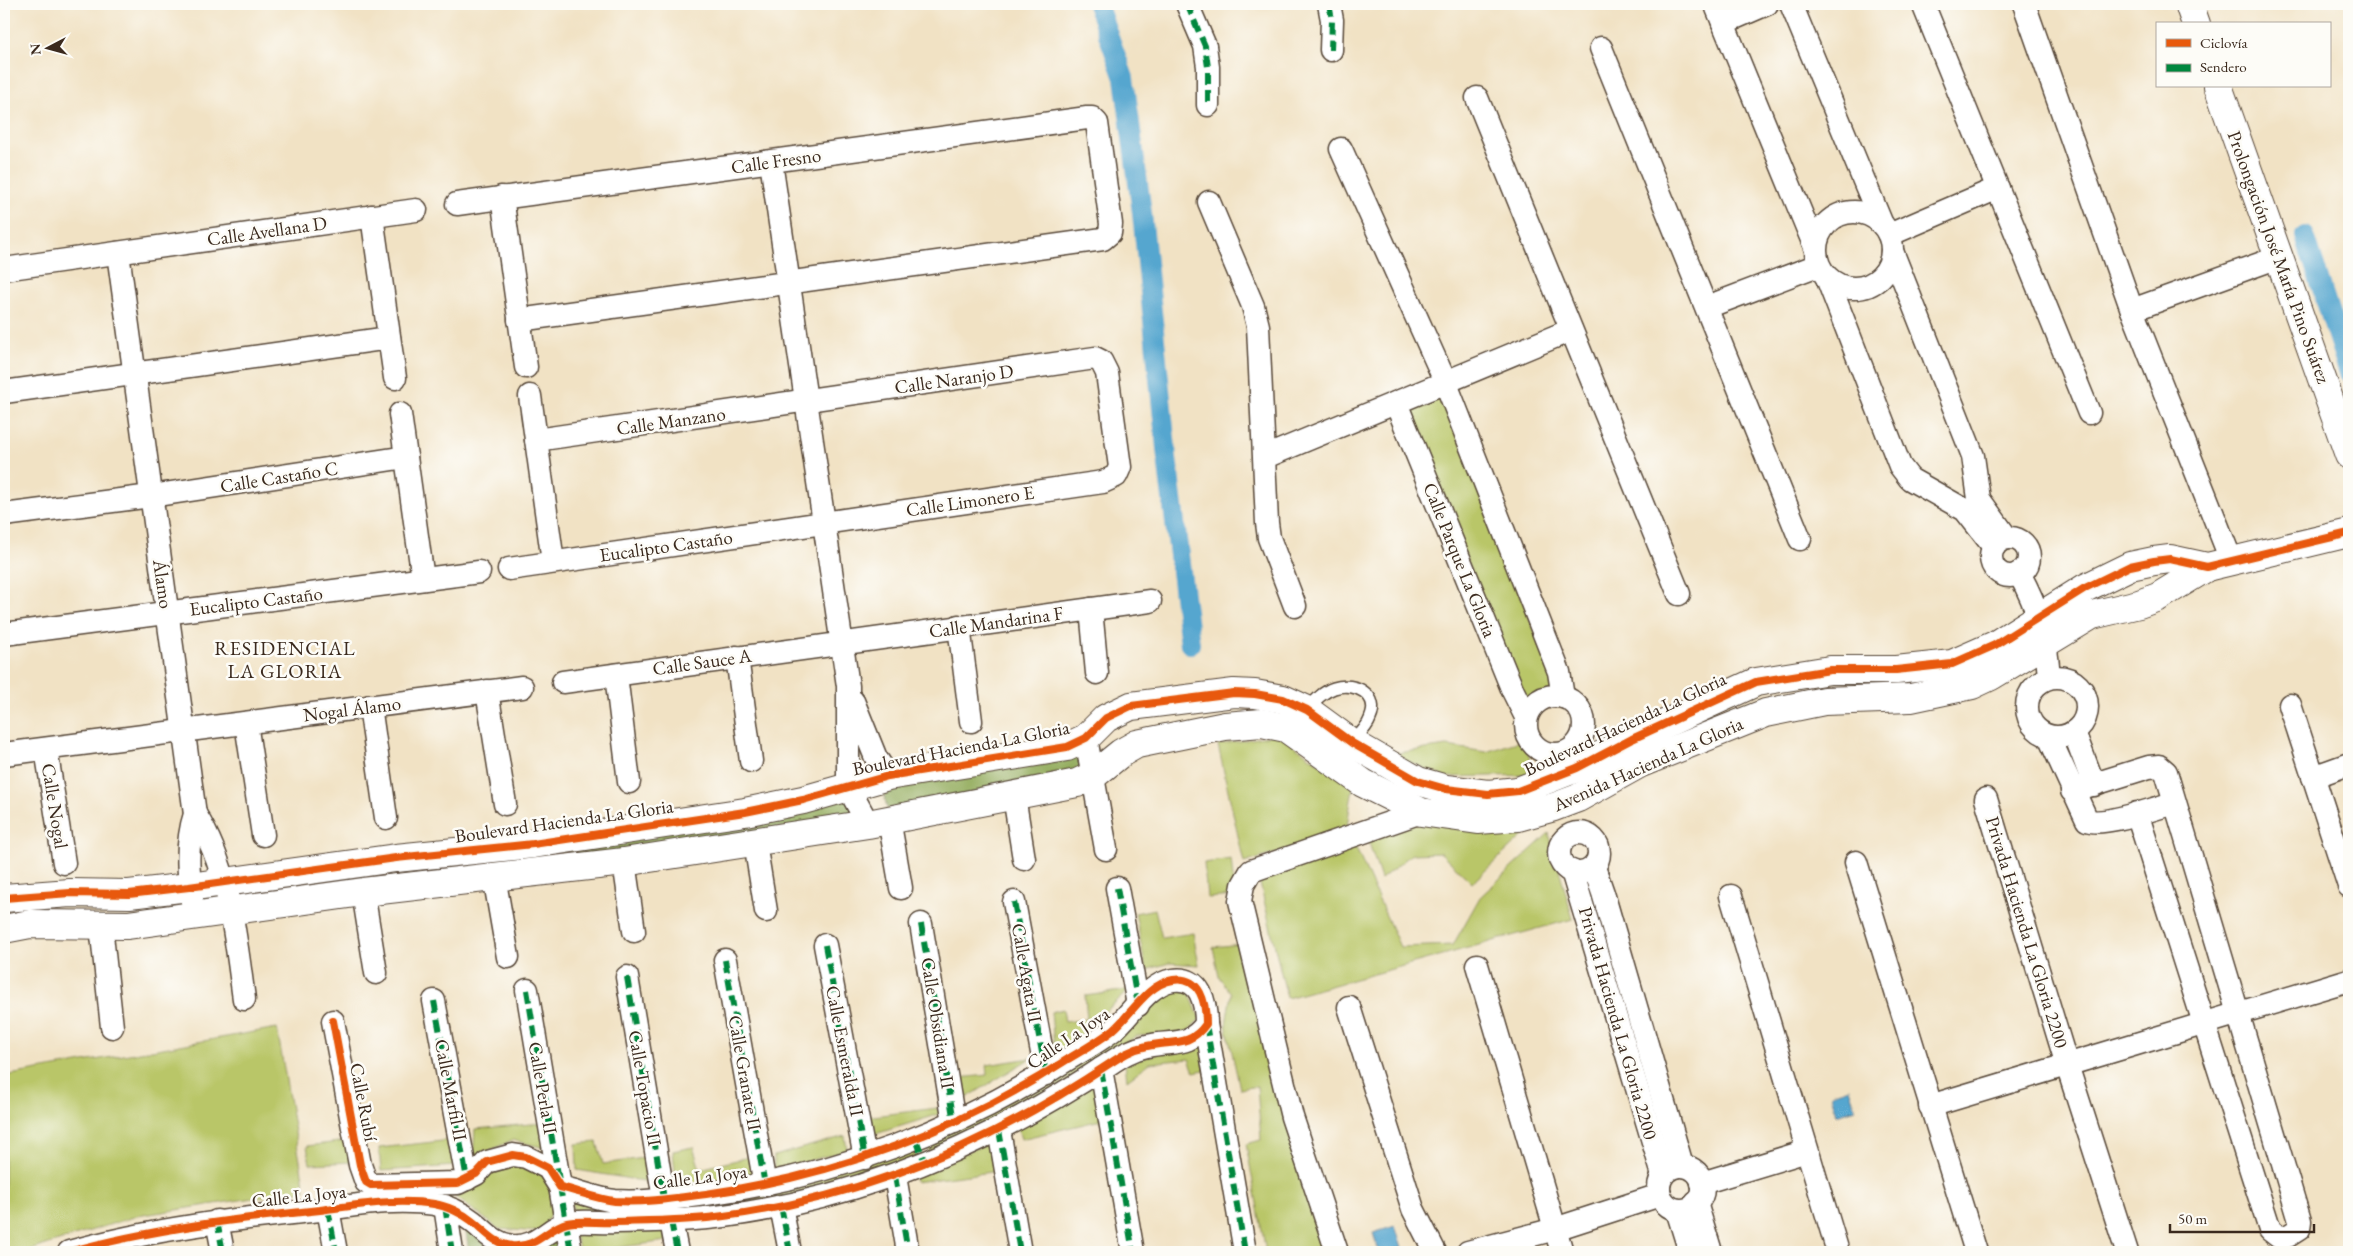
<svg xmlns="http://www.w3.org/2000/svg" width="2353" height="1256" viewBox="0 0 2353 1256" font-family="'EB Garamond',serif">
<rect width="100%" height="100%" fill="#fdfcf7"/>
<filter id="ink" filterUnits="userSpaceOnUse"><feTurbulence type="fractalNoise" baseFrequency=".02" numOctaves="2"/><feDisplacementMap in="SourceGraphic" scale="10" xChannelSelector="R" yChannelSelector="G"/><feConvolveMatrix kernelMatrix="1 2 1 2 8 2 1 2 1" color-interpolation-filters="sRGB"/></filter>
<filter id="wash" filterUnits="userSpaceOnUse"><feTurbulence type="fractalNoise" baseFrequency=".0096" numOctaves="4" result="noise"/><feDisplacementMap in="SourceGraphic" scale="20" xChannelSelector="R" yChannelSelector="G"/><feGaussianBlur stdDeviation="1.12" result="paint"/><feColorMatrix in="noise" values="0 0 0 0 0 0 0 0 0 0 0 0 0 0 0 0 0 1.4 0 .05"/><feComposite in="paint" operator="in"/></filter>
<g filter="url(#wash)">
<rect width="100%" height="100%" fill="#f1e2c4"/>
<g fill="#b9c668" stroke="#7a7843">
<path d="M1442,394l115,295 -17,5 -14,11 -120,-294z"/>
<path d="M1278,734l75,53 -7,45 -102,31 -26,-118z"/>
<path d="M1523,740l13,35 -91,2 -54,-23 56,-8 39,6z"/>
<path d="M1423,820h117l-68,63 -31,-30 -29,1 -31,25 -13,-39z"/>
<path d="M1549,833l24,86 -286,79 -29,-123 97,-29 45,101 53,-2 27,-48z"/>
<path d="M1231,859l4,37 -28,2 -3,-35z"/>
<path d="M1155,909l7,29 31,-5 6,32 -30,-2 -23,7 -11,-57z"/>
<path d="M1241,944l89,308h-64l-20,-108 15,-4 -4,-54 -17,3 -14,-64 5,-32 -12,-16 -6,-30z"/>
<path d="M1187,987l13,32 -14,14 -50,3 -89,58 -117,60 -4,-9 227,-148z"/>
<path d="M1129,990l-74,68 -4,-46 12,-3 2,13 22,-3 -2,-23z"/>
<path d="M277,1028l28,162 -168,26 -113,36h-20v-176z"/>
<path d="M1205,1046l4,23 -15,3 -5,-13 -39,4 -23,17 -2,-16 41,-13z"/>
<path d="M1031,1058l-68,42 -4,-22 29,-3 -1,-10z"/>
<path d="M1097,1076l4,44 -80,19 -4,-13z"/>
<path d="M937,1108l3,6 -71,22 -3,-19z"/>
<path d="M542,1123l3,25 -33,-8 -39,19 2,-30z"/>
<path d="M845,1136l2,14 -73,21v-15z"/>
<path d="M451,1140l4,26 -74,5 -2,-23z"/>
<path d="M347,1141l7,21 -44,2 -3,-18z"/>
<path d="M993,1141l6,30 -84,11 -3,-8z"/>
<path d="M597,1142l6,22 47,-7 5,26 -78,-13 -1,-26z"/>
<path d="M911,1145l8,16 -178,49 -116,7z"/>
<path d="M693,1147l7,22 53,-13 4,22 -81,5 -3,-32z"/>
<path d="M516,1161l27,10 12,34 -14,27 -42,-3 -46,-34z"/>
<path d="M568,1192l40,13 -1,12 -32,-2z"/>
<path d="M665,1226l2,15 -83,11h-4l-7,-23z"/>
</g>
<g fill="#92ab5c" stroke="#666a3d">
<path d="M1080,748l6,24 -199,37 -5,-25z"/>
<path d="M846,794l8,22 -302,48 -2,-17z"/>
<path d="M465,1226l31,26h-27z"/>
<path d="M559,1235l3,17h-40z"/>
</g>
<g fill="#54a6cf" stroke="#486876">
<path d="M1849,1088l7,21 -19,6 -6,-21z"/>
<path d="M1395,1226l7,21 -16,5h-7l-6,-19z"/>
</g>
<g fill="none" stroke-linecap="round" stroke-linejoin="round">
<g stroke="#54a6cf" stroke-width="20">
<path d="M1097,4l27,74 18,135 25,245 23,186"/>
<path d="M2305,236l44,137"/>
</g>
</g>
</g>
<g filter="url(#ink)">
<g fill="none" stroke-linecap="round" stroke-linejoin="round">
<defs>
<path id="lane" d="M1307,710c8,-9 15,-18 27,-22 21,-7 47,7 36,31 -3,9 -13,18 -19,25"/>
<g id="street">
<path d="M1187,4l18,42 3,21v38"/>
<path d="M1329,4l3,16 -1,30"/>
<path d="M1791,4l90,218"/>
<path d="M1923,4l166,409"/>
<path d="M2024,4l108,306 99,250"/>
<path d="M1717,8l98,239"/>
<path d="M1723,23l44,-19"/>
<path d="M1601,48l199,491"/>
<path d="M1477,98l202,496"/>
<path d="M1341,149l104,232 114,291 4,25"/>
<path d="M771,162l77,524v101l20,37"/>
<path d="M502,197l24,170"/>
<path d="M1209,202l44,104 5,20 9,197 2,15 26,68"/>
<path d="M457,204l630,-86h5l5,5 14,101 -1,9 -7,6 -584,81"/>
<circle cx="1854" cy="250" r="38"/>
<path d="M372,216l23,162"/>
<path d="M1889,235l109,-47"/>
<path d="M1892,251l81,205 6,43 28,39"/>
<path d="M118,253l77,561c-11,34 -6,67 -1,102"/>
<path d="M4,269l412,-59"/>
<path d="M1827,278l73,188 10,13 55,31 29,37"/>
<path d="M1707,307l111,-42"/>
<path d="M2132,310l147,-53"/>
<path d="M4,392l385,-54"/>
<path d="M530,396l23,166"/>
<path d="M1396,403l117,288 13,26"/>
<path d="M400,414l23,165"/>
<path d="M1265,457l306,-127"/>
<path d="M4,515l147,-19 255,-39"/>
<circle cx="2010" cy="557" r="19"/>
<path d="M509,569l594,-87 13,-6 4,-9 -13,-94 -6,-12 -6,-3 -559,82"/>
<path d="M2019,573c20,37 27,62 30,104"/>
<path d="M1091,609l6,64"/>
<path d="M959,626l12,95"/>
<path d="M4,634l475,-62"/>
<path d="M737,657l14,104"/>
<path d="M616,675l13,107"/>
<circle cx="2057" cy="707" r="30"/>
<path d="M563,682l587,-81"/>
<path d="M487,691l18,113"/>
<circle cx="1555" cy="725" r="29"/>
<path d="M853,701l23,57 12,18"/>
<path d="M2290,705l59,181"/>
<path d="M370,706l16,112"/>
<path d="M246,723l17,112"/>
<path d="M2074,732l20,53"/>
<path d="M2049,737l38,83c17,7 68,-12 87,-17"/>
<path d="M1086,738l20,111"/>
<path d="M46,749l18,114"/>
<path d="M4,754l518,-67"/>
<path d="M2313,777l36,-13"/>
<path d="M2072,791l77,-24 10,-1 7,6 134,449 -1,8 -11,7 -9,1 -9,-7 -133,-417"/>
<path d="M1014,796l10,63"/>
<path d="M1986,799l81,266 60,187"/>
<path d="M195,814c35,55 40,121 49,185"/>
<path d="M889,819l12,69"/>
<circle cx="1579" cy="853" r="20"/>
<path d="M755,843l11,68"/>
<path d="M624,862l10,69"/>
<path d="M1856,862l120,390"/>
<path d="M1594,867l9,26 79,272"/>
<path d="M1572,871l91,304"/>
<path d="M494,876l14,81"/>
<path d="M1117,888l21,117"/>
<path d="M363,892l13,81"/>
<path d="M1731,896l107,356"/>
<path d="M1014,902l32,172"/>
<path d="M921,924l33,198"/>
<path d="M101,926l11,101"/>
<path d="M825,945l40,213"/>
<path d="M725,960l40,225"/>
<path d="M1477,965l85,287"/>
<path d="M627,977l37,222"/>
<path d="M527,990l44,262"/>
<path d="M434,1001l33,178"/>
<path d="M1349,1007l64,202 22,43"/>
<path d="M1206,1024l39,228"/>
<path d="M1101,1069l32,183"/>
<path d="M1930,1106l419,-126"/>
<path d="M999,1130l21,122"/>
<circle cx="1681" cy="1188" r="22"/>
<path d="M895,1176l13,76"/>
<path d="M1702,1183l105,-32"/>
<path d="M1696,1203l15,49"/>
<path d="M445,1206l7,46"/>
<path d="M781,1206l9,46"/>
<path d="M328,1209l8,43"/>
<path d="M1677,1210l13,42"/>
<path d="M217,1221l6,31"/>
<path d="M671,1221l6,31"/>
<path d="M69,1252c82,-23 166,-33 251,-42 37,-5 77,-12 114,-6 13,2 28,9 38,17 13,10 22,23 40,25 26,2 35,-18 55,-23 12,-3 35,0 48,-1 36,-1 73,-1 109,-6 140,-18 268,-74 385,-152 12,-8 23,-15 38,-18 25,-6 42,2 59,-22 0,-21 -5,-48 -33,-44 -26,4 -42,35 -60,50 -14,11 -30,20 -45,29 -109,71 -233,117 -362,135 -30,4 -61,9 -91,7 -18,-2 -37,-10 -55,-14l-12,-19 -22,-11 -13,-2 -26,7 -11,12 -18,9 -87,2 -5,-3 -6,-17 -27,-144"/>
<path d="M1337,1252l-45,-135 -52,-216 3,-16 8,-14 170,-59"/>
<path d="M1468,1252l87,-23 105,-34"/>
</g>
<g id="secondary">
<path d="M2189,4l7,20"/>
<path d="M2218,86l131,369"/>
<path d="M4,898l66,-5 59,1 60,-7 207,-29 137,-14 212,-32 58,-12 85,-24 179,-29 19,-9 20,-20 25,-12 103,-13 21,1 28,5 24,11 45,33 66,38 28,8 42,5 30,-3 59,-23 55,-29 124,-57 74,-12h66l56,-6 43,-19 90,-57 45,-22 24,-5 16,-2 37,8 142,-34"/>
<path d="M4,929l26,-5 98,1 235,-33 261,-30 244,-38 209,-41 17,-8 27,-22 16,-9 88,-18 37,-3 24,5 77,55 58,29 57,8 40,-3 36,-10 24,-9 63,-35 125,-50 58,-12 87,-3 61,-13 19,-9 101,-61 47,-11 19,-7 49,-30"/>
</g>
</defs>
<use href="#lane" stroke="#564637" stroke-width="14"/>
<use href="#street" stroke="#564637" stroke-width="25"/>
<use href="#secondary" stroke="#564637" stroke-width="30"/>
<use href="#lane" stroke="#fff" stroke-width="11"/>
<use href="#street" stroke="#fff" stroke-width="22"/>
<use href="#secondary" stroke="#fff" stroke-width="28"/>
<g stroke="#00873e" stroke-width="6" stroke-dasharray="12 6" stroke-linecap="butt">
<path d="M1187,4l18,42 3,21v38"/>
<path d="M1329,4l3,16 -1,30"/>
<path d="M1117,888l21,117"/>
<path d="M1014,902l32,172"/>
<path d="M921,924l33,198"/>
<path d="M825,945l40,213"/>
<path d="M725,960l40,225"/>
<path d="M627,977l37,222"/>
<path d="M527,990l44,262"/>
<path d="M434,1001l33,178"/>
<path d="M1206,1024l39,228"/>
<path d="M1101,1069l32,183"/>
<path d="M999,1130l21,122"/>
<path d="M916,1139l9,24"/>
<path d="M895,1176l13,76"/>
<path d="M445,1206l7,46"/>
<path d="M781,1206l9,46"/>
<path d="M328,1209l8,43"/>
<path d="M217,1221l6,31"/>
<path d="M671,1221l6,31"/>
</g>
<defs>
<g id="cycleway">
<path d="M4,898l66,-5 59,1 60,-7 207,-29 137,-14 212,-32 58,-12 85,-24 179,-29 19,-9 20,-20 25,-12 103,-13 21,1 28,5 24,11 45,33 66,38 28,8 42,5 30,-3 59,-23 55,-29 124,-57 74,-12h66l56,-6 43,-19 90,-57 45,-22 24,-5 16,-2 37,8 142,-34"/>
<path d="M69,1252c82,-23 166,-33 251,-42 37,-5 77,-12 114,-6 13,2 28,9 38,17 13,10 22,23 40,25 26,2 35,-18 55,-23 12,-3 35,0 48,-1 36,-1 73,-1 109,-6 140,-18 268,-74 385,-152 12,-8 23,-15 38,-18 25,-6 42,2 59,-22 0,-21 -5,-48 -33,-44 -26,4 -42,35 -60,50 -14,11 -30,20 -45,29 -109,71 -233,117 -362,135 -30,4 -61,9 -91,7 -18,-2 -37,-10 -55,-14l-12,-19 -22,-11 -13,-2 -26,7 -11,12 -18,9 -87,2 -5,-3 -6,-17 -27,-144"/>
</g>
</defs>
<use href="#cycleway" stroke="#fdfcf7" stroke-width="11"/>
<use href="#cycleway" stroke="#e8590c" stroke-width="8"/>
</g>
</g>
<g text-anchor="middle" dominant-baseline="central" stroke-width="5" stroke-linejoin="round" paint-order="stroke">
<g font-size="19" fill="#3b2a1e" stroke="#fdfcf7">
<text transform="translate(776 161) rotate(-8)">Calle Fresno</text>
<text transform="translate(267 231) rotate(-8)">Calle Avellana D</text>
<text transform="translate(2279 257) rotate(70)">Prolongación José María Pino Suárez</text>
<text transform="translate(954 379) rotate(-8)">Calle Naranjo D</text>
<text transform="translate(671 421) rotate(-8)">Calle Manzano</text>
<text transform="translate(279 477) rotate(-9)">Calle Castaño C</text>
<text transform="translate(970 501) rotate(-8)">Calle Limonero E</text>
<text transform="translate(666 546) rotate(-8)">Eucalipto Castaño</text>
<text transform="translate(1460 560) rotate(68)">Calle Parque La Gloria</text>
<text transform="translate(163 584) rotate(82)">Álamo</text>
<text transform="translate(256 601) rotate(-7)">Eucalipto Castaño</text>
<text transform="translate(996 622) rotate(-8)">Calle Mandarina F</text>
<text transform="translate(702 662) rotate(-8)">Calle Sauce A</text>
<text transform="translate(352 709) rotate(-7)">Nogal Álamo</text>
<text transform="translate(1625 724) rotate(-25)">Boulevard Hacienda La Gloria</text>
<text transform="translate(961 748) rotate(-11)">Boulevard Hacienda La Gloria</text>
<text transform="translate(1648 764) rotate(-24)">Avenida Hacienda La Gloria</text>
<text transform="translate(55 806) rotate(81)">Calle Nogal</text>
<text transform="translate(564 821) rotate(-8)">Boulevard Hacienda La Gloria</text>
<text transform="translate(2027 932) rotate(73)">Privada Hacienda La Gloria 2200</text>
<text transform="translate(1027 973) rotate(80)">Calle Agata II</text>
<text transform="translate(938 1023) rotate(81)">Calle Obsidiana II</text>
<text transform="translate(1618 1023) rotate(74)">Privada Hacienda La Gloria 2200</text>
<text transform="translate(1068 1038) rotate(-34)">Calle La Joya</text>
<text transform="translate(845 1051) rotate(79)">Calle Esmeralda II</text>
<text transform="translate(745 1073) rotate(80)">Calle Granate II</text>
<text transform="translate(543 1088) rotate(80)">Calle Perla II</text>
<text transform="translate(645 1088) rotate(80)">Calle Topacio II</text>
<text transform="translate(451 1090) rotate(79)">Calle Marfil II</text>
<text transform="translate(364 1102) rotate(79)">Calle Rubí</text>
<text transform="translate(700 1177) rotate(-7)">Calle La Joya</text>
<text transform="translate(299 1196) rotate(-6)">Calle La Joya</text>
</g>
<g font-size="20" letter-spacing="1" fill="#3b2a1e" stroke="#fdfcf7">
<text x="285" y="648">RESIDENCIAL<tspan x="285" dy="23">LA GLORIA</tspan></text>
</g>
</g>
<rect width="2353" height="1256" fill="none" stroke="#fdfcf7" stroke-width="20"/>
<rect x="2156" y="22" width="175" height="65" fill="#fdfcf7" stroke="#afa8a0"/>
<rect x="2166" y="39" width="25" height="8" fill="#e8590c" stroke="#afa8a0"/>
<text x="2200" y="48" font-size="15" fill="#3b2a1e">Ciclovía</text>
<rect x="2166" y="64" width="25" height="8" fill="#00873e" stroke="#afa8a0"/>
<text x="2200" y="72" font-size="15" fill="#3b2a1e">Sendero</text>
<g transform="translate(48 48) rotate(264)" stroke="#fdfcf7" stroke-width="4" paint-order="stroke">
<path d="M0-4L9 19L0 12L-9 19Z" fill="#3b2a1e"/>
<text y="-8" font-size="14" font-weight="bold" text-anchor="middle" fill="#3b2a1e">N</text>
</g>
<path d="M2170 1224v8h144v-8" fill="none" stroke="#3b2a1e" stroke-width="2.5"/>
<text x="2178" y="1224" font-size="15" fill="#3b2a1e" stroke="#fdfcf7" stroke-width="4" paint-order="stroke">50 m</text>
</svg>
